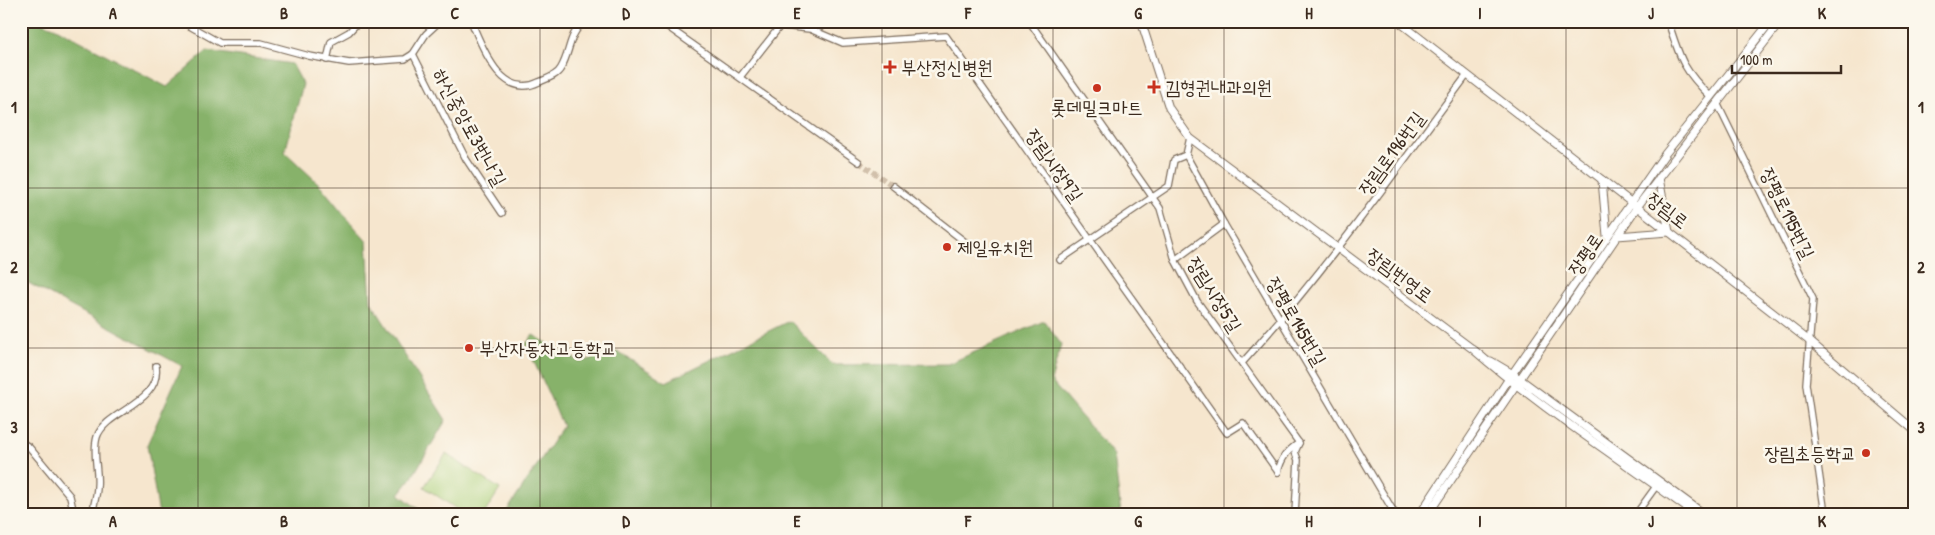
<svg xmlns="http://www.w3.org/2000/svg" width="1935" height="535" viewBox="0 0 1935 535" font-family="'Patrick Hand','Poor Story',sans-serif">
<rect width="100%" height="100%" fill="#fbf7ec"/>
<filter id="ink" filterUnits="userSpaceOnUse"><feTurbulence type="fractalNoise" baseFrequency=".02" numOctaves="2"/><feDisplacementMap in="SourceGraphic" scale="10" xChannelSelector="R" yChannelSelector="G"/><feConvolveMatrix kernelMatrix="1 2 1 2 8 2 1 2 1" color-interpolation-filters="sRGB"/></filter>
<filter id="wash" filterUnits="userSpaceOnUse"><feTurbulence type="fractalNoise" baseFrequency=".0096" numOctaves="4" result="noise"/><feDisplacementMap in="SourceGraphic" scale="20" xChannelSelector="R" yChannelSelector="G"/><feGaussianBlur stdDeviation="1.12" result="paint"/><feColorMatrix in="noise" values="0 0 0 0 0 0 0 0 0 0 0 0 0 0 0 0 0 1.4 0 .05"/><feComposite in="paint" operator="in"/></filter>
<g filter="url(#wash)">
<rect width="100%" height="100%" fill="#f6e6ce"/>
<path fill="#aad07a" stroke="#727d4c" d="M446,454l54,35 -16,25h-20l-40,-27z"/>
<g fill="#87b26a" stroke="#616e44">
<path d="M21,21h15l18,6 113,60 40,-36 85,13 11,20 -18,68 34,32 48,58 4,60 75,118 -35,59 -12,15 26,20h-266l-12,-69 35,-79 -161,-87z"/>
<path d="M789,321l44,44 115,-1 96,-43 17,23 -10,37 63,74 7,59h-616l58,-88 -37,-82 7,-9 47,27 38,-10 48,30z"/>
</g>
</g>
<g filter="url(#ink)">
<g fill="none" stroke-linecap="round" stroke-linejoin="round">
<path stroke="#d1c0ab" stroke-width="5.5" stroke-dasharray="5.5 3" stroke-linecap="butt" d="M859,162l34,24"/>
<defs>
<g id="minor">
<path d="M181,21l39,22h41l48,13 40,7 56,-4 8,-5 13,-20 14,-13"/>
<path d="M471,21c11,25 30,80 68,61 7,-3 18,-6 22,-14 10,-17 7,-34 24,-47"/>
<path d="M736,21l74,8 33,14 103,-7 281,397 16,-10 35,49"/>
<path d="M1029,21l131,187 15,52 22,41 102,142 -4,9 3,8 -3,54"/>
<path d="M1668,21c12,37 14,48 43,76"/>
<path d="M668,27l191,135"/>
<path d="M413,54l53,105 36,54"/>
<path d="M327,60l4,-18 18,-10 10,-11"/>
<path d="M740,77l44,-56"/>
<path d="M1717,103l96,196 -7,85 19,130"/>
<path d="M1190,138l-4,17 38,69 171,290"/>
<path d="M893,186l76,59"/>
<path d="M1060,260l109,-74 5,-26 12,-5"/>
<path d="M1175,260l49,-36"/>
<path d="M1242,363c82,-90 152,-190 225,-288"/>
<path d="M21,442l8,5 41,49 4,18"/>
<path d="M1278,472c3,-14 9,-21 21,-29"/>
<path d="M93,514c0,-10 4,-18 4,-27 2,-16 -5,-34 0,-50 9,-27 64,-33 59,-71"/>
<path d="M1636,514l21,-29"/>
</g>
<g id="tertiary">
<path d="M1141,21l28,87 21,30 284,212c70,61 147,109 221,164"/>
<path d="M1398,21l410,319 106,90"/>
<path d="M1602,180l5,56"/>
<path d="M1617,236l52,-4 -10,-54"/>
<path d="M1491,361l22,13 191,140"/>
<path d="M1420,514l88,-134 157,-226 106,-133"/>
<path d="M1428,514l209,-307 144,-186"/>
</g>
</defs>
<use href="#minor" stroke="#7c6c5c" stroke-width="8"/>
<use href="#tertiary" stroke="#7c6c5c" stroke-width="9"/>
<use href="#minor" stroke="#fff" stroke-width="5.5"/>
<use href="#tertiary" stroke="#fff" stroke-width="7"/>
</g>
</g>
<path fill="none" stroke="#3b2a1e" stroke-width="1" stroke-opacity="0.55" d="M198,21v493M369,21v493M540,21v493M711,21v493M882,21v493M1053,21v493M1224,21v493M1395,21v493M1566,21v493M1737,21v493M21,188h1893M21,348h1893"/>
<g fill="#c8321e" stroke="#fbf7ec" stroke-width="2">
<path d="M887.5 59.5h5v5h5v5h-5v5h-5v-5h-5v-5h5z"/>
<path d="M1151.5 79.5h5v5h5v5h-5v5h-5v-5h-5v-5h5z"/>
<circle cx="1097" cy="88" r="5"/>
<circle cx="947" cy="247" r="5"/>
<circle cx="469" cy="348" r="5"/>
<circle cx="1866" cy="453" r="5"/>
</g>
<g text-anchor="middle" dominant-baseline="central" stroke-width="5" stroke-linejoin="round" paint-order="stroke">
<g font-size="19" fill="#3b2a1e" stroke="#fbf7ec" text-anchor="start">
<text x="901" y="67">부산정신병원</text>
<text x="1165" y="87">김형권내과의원</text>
<text x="1097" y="107" text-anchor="middle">롯데밀크마트</text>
<text x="957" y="247">제일유치원</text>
<text x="479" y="348">부산자동차고등학교</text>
<text x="1856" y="453" text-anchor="end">장림초등학교</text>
</g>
<g font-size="19" fill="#3b2a1e" stroke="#fbf7ec">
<text transform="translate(470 127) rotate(61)">하신중앙로3번나길</text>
<text transform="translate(1391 153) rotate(-54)">장림로196번길</text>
<text transform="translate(1055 165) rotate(55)">장림시장9길</text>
<text transform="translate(1668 210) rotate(38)">장림로</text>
<text transform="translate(1788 213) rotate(64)">장평로195번길</text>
<text transform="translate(1585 254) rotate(-56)">장평로</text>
<text transform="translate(1400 275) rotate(37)">장림번영로</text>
<text transform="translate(1215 294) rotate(58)">장림시장5길</text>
<text transform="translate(1297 321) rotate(60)">장평로145번길</text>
</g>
</g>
<rect width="1935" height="535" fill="none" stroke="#fbf7ec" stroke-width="55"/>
<path d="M1732 65v8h109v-8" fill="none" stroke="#3b2a1e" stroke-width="2.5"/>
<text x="1740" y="65" font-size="15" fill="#3b2a1e" stroke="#fbf7ec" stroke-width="4" paint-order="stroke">100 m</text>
<rect x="28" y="28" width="1880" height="480" fill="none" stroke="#3b2a1e" stroke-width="2"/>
<g font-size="16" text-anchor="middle" font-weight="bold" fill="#3b2a1e">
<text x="113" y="19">A</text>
<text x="284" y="19">B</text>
<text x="455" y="19">C</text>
<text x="626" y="19">D</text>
<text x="797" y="19">E</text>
<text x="968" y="19">F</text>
<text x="1138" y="19">G</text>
<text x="1309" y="19">H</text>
<text x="1480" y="19">I</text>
<text x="1651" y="19">J</text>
<text x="1822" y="19">K</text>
<text x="14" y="113">1</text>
<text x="1921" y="113">1</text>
<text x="14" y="273">2</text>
<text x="1921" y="273">2</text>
<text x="14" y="433">3</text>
<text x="1921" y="433">3</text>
<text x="113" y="527">A</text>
<text x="284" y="527">B</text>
<text x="455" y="527">C</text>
<text x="626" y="527">D</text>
<text x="797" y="527">E</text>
<text x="968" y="527">F</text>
<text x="1138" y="527">G</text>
<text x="1309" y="527">H</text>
<text x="1480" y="527">I</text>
<text x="1651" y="527">J</text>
<text x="1822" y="527">K</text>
</g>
</svg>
